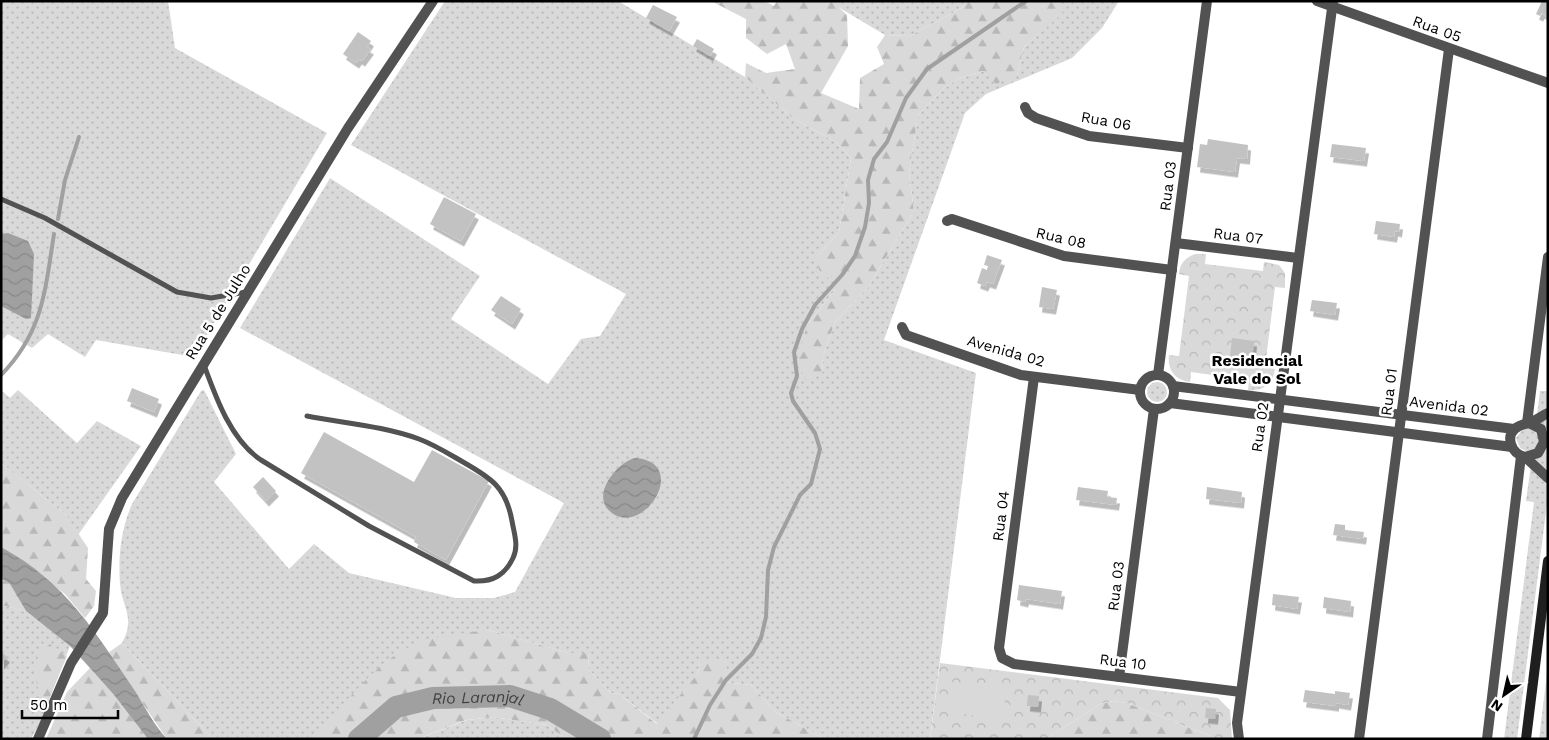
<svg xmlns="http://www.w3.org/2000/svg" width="1549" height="740" viewBox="0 0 1549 740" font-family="'Work Sans',sans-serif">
<defs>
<pattern id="grass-dots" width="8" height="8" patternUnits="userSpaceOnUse" patternTransform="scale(1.25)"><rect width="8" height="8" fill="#d9d9d9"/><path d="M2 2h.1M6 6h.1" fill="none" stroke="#b8b8b8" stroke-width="1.8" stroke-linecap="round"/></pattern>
<pattern id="forest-firs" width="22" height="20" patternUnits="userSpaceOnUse" patternTransform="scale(1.25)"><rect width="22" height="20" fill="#d9d9d9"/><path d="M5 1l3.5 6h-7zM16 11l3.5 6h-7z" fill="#b8b8b8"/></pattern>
<pattern id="park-crowns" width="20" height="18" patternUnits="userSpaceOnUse" patternTransform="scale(1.25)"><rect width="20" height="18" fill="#d9d9d9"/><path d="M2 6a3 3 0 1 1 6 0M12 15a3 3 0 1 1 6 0" fill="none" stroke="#b8b8b8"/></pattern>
<pattern id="water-waves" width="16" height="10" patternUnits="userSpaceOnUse" patternTransform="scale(1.25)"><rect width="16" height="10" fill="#a0a0a0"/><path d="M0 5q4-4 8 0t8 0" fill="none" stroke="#888"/></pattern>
<filter id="shadow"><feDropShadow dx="3" dy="5.5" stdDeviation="0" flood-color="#0004"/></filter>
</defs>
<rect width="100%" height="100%" fill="#fff"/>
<g fill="url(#grass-dots)">
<path d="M1,1h167l7,47 152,85 -133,224 -98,-17 -11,17 -37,-23 -16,14 -24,-14 -7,7z"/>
<path d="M445,1h173l127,76 49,42 42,23 15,16 -12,74 -23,26 21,18 -1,13 -29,36 15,49 1,-18 12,-34 33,-35 46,-76 -5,-38 9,-58 25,-26 16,-11 25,-7 33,4 7,-28 38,-34 -6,-12h63l-17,27 -30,30 -86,36 -21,19 -81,227 92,33 -46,366h-106l-48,-27 -25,-27 -27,-3 -24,-20 -2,11 -40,51 -39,-30 -8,-1 -23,-24 1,-16h-21l-80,-23 -126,55 -47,54h-102l-91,-96c14,-26 0,-35 -2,-59 -2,-28 1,-55 12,-80l69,-113 3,-1 32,64 -22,28 75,87 25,-25 35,29 107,25h38l21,-6 49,-89 -324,-175 90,-150 150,98 -29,43 97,65 33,-45 19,-3 26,-42 -275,-149z"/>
<path d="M828,1h139l-5,7 -52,28 -25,-1z"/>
<circle cx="1157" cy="392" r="10"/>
<path d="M1548,387v109l-31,243h-13l30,-237 -8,-1 7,-51 -7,1 -6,-3 -4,-10 6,-8 7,-2 6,3 5,-40h7z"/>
<path d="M1,390l9,8 8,-8 59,53 20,-22 44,25 -63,89 -12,-20 -64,-51z"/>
<path d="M1,605l25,6 44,35 -30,77 -9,16h-30z"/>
<path d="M1548,665v74h-9z"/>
<path d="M493,717l54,8 19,14h-148l49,-19z"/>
</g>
<g fill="url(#forest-firs)">
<path d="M711,1h53l10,5 3,-5h55l15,14 1,31 -27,47 38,16 1,-31 24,-14 -7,-17 8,-12 25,1 52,-28 5,-7h89l7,12 -39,34 -7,28 -21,9 -12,-13 -25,7 -16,11 -25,26 -9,58 5,38 -46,76 -33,35 -12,34 -1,18 -16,7 -9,-20 10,-36 29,-36v-13l-14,3 -6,-21 23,-26 12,-74 -15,-16 -42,-23 -49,-42 1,-14 20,10 29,-4 -9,-25 -19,10 -21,-16v-19z"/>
<path d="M1,463l65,52 22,33 -2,31 10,12 -2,15 -9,12 -20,-24 -64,-47z"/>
<path d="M1,578l9,6 16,27 -25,-6z"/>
<path d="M488,630l80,23h21l-1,16 23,24 8,1 38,30 41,-51 2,-11 14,-5 14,5 -4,20 27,3 25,27 48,27h-258l-19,-14 -54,-8 -27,3 -48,19h-103c31,-36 64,-85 112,-99 19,-6 41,-7 61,-10z"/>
<path d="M122,643l91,96h-46l-59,-86z"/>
<path d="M50,644l17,12 -24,56 -9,-42 3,-16z"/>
<path d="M90,668l24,27 34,44h-102l21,-47z"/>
<path d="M1113,701l14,2 81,32 3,4h-165l54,-35z"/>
</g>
<g fill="url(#park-crowns)">
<path d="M1195,254h11l-1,10 58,7 1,-9 15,3 6,8v15l-10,-1 -10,80 10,2c-2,14 -12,23 -27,21l1,-10 -58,-8 -1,10c-15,-2 -23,-12 -21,-27l10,1 10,-80 -10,-2c1,-11 6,-16 16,-20z"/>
<path d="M940,663l278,35 12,12 2,29h-21l-3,-4 -81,-32 -14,-2 -13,3 -54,35h-116z"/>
</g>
<path fill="#d9d9d9" d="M951,682l55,7 -3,30 -56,-7z"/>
<g fill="url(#water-waves)">
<path d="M8,233l20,8 6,13 -3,64 -5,1 -25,-13v-72z"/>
<path d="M635,458c56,4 9,79 -23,55 -23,-16 4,-50 23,-55z"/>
<path d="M1,547c66,36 94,85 134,144 10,16 19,34 32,48h-19l-34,-44 -24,-27 -20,-22 -44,-35 -16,-27 -9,-6z"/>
</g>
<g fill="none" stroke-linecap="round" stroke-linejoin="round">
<g stroke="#a0a0a0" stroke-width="4">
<path d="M58,219l7,-39 14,-43"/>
<path d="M1,375c42,-43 44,-84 53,-141"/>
<path d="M694,739l16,-34 16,-25 26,-26 9,-16 5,-21 2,-47 6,-23 26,-52 11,-11 9,-35 -5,-16 -22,-32 -2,-8 6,-17 -3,-24 8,-23 13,-24 27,-30 13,-19 10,-29 4,-24 -1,-23 6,-21 13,-17 19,-44 21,-29 99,-68"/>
</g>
<path stroke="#a0a0a0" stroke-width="22" id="s1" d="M359,739l37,-32 37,-9 77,-2 40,13 50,30"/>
</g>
<g fill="#c2c2c2" filter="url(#shadow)">
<path d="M1542,1h6v17l-6,-5 -2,3 -4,-2z"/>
<path d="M653,5l24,12 -8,14 -23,-13z"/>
<path d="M358,32l13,9 -4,6 4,2 -9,12 -3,-2 -3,4 -13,-9z"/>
<path d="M697,39l17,10 -4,7 -17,-10z"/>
<path d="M1208,139l40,6 -1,14 -10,-1 -2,14 -38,-5 3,-23 7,1z"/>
<path d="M1332,144l34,4 -2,13 -34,-4z"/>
<path d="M444,197l32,17 -15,27 -31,-17z"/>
<path d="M1376,221l24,3 -1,8 -4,-1 -1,6 -20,-3z"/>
<path d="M987,255l15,5 -9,24 -6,-2 -2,4 -8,-3 5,-15 5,2 1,-4 -4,-1z"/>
<path d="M1042,287l15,3 -4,19 -14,-2z"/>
<path d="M501,296l20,13 -9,15 -21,-14z"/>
<path d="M1312,300l25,3 -2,12 -25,-4z"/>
<path d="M1232,338l22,3 -2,19 -22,-3z"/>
<path d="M132,388l27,11 -5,13 -27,-11z"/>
<path d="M324,432l90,50 18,-32 57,31 -43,79 -32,-18 2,-5 -115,-64z"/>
<path d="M263,477l13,14 -10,10 -13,-14z"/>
<path d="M1078,487l30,4 -1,6 10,1 -1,7 -40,-5z"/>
<path d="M1207,487l35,5 -1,11 -35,-4z"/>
<path d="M1335,524l10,1v5l19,2 -1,7 -30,-4z"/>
<path d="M1019,585l43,6 -2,13 -34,-5 -1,3 -8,-2z"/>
<path d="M1273,594l26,3 -2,12 -25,-4z"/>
<path d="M1324,597l27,4 -1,11 -27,-4z"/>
<path d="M1,652l6,5 -6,7z"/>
<path d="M1305,690l30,4v-3l15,2 -2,12 -12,-2v3l-33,-4z"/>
<path d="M1028,695l11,1 -1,11 -11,-1z"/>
<path d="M1206,708l10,1 -1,10 -10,-1z"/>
</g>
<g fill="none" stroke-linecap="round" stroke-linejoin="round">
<g stroke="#525252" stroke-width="5">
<path d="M1,199l44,19 132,74 34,6 35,-6"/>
<path d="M204,365c12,33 27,75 57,95l108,66 105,55c19,1 31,-6 39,-23 6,-12 1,-25 -1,-37 -6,-34 -21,-43 -49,-59 -14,-8 -28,-17 -44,-23 -35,-13 -76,-16 -112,-23"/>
</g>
<g stroke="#525252" stroke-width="10">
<path d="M1317,1l231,82"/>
<path d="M1025,107l3,6 8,5 53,18 99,12"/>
<path d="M947,221l5,-2 112,37 108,14"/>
<path d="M1176,243l122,15"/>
<path d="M902,327l4,8 115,40 119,15"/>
<circle cx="1157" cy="392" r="17"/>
<path d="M1158,375l49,-374"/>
<path d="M1034,377l-35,271 3,10 12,6 227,28"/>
<path d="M1173,386l341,43"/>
<path d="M1170,403l342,44"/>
<path d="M1527,423l21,-166"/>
<path d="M1529,423l12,6 3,13 -6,11 -13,4c-7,-2 -12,-6 -14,-13 -4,-14 8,-19 18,-21 6,-2 13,-7 19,-10"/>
<path d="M1525,457l23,21"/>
<path d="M1119,677l35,-268"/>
<path d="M38,739l33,-76 32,-50 6,-84 13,-31 226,-370 85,-127"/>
<path d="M1239,739l-2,-16 96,-722"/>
<path d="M1359,739l90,-690"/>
<path d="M1487,739l34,-283"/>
</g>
<path stroke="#1f1f1f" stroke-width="10" d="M1526,739l22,-178"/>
</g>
<g text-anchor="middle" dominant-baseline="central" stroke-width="5" stroke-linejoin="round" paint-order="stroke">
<g font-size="15" fill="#000" stroke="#fff">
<text transform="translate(1437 29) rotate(20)">Rua 05</text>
<text transform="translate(1106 121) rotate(10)">Rua 06</text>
<text transform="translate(1168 186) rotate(-83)">Rua 03</text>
<text transform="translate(1238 236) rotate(7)">Rua 07</text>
<text transform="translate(1061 238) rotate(13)">Rua 08</text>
<text transform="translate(218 312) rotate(-58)">Rua 5 de Julho</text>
<text transform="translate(1006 351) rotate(16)">Avenida 02</text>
<text transform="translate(1389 392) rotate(-83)">Rua 01</text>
<text transform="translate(1449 406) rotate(7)">Avenida 02</text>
<text transform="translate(1260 427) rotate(-82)">Rua 02</text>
<text transform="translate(1001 516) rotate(-83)">Rua 04</text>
<text transform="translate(1116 586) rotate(-83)">Rua 03</text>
<text transform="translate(1123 662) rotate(7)">Rua 10</text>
</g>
<g font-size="16" font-weight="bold" fill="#000" stroke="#fff">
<text x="1257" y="360">Residencial<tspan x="1257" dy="18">Vale do Sol</tspan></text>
</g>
<g font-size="16" font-style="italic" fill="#414141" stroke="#fff">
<text stroke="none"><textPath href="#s1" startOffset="132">Rio Laranjal</textPath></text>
</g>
</g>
<rect width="1549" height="740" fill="none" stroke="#000000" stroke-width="5"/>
<g transform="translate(1504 695) rotate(214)" stroke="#ffffff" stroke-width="4" paint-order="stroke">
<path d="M0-4L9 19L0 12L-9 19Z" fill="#000000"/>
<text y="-8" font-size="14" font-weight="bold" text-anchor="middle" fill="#000000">N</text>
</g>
<path d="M22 710v8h96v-8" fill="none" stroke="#000000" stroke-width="2.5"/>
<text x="30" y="710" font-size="15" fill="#000000" stroke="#ffffff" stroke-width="4" paint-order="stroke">50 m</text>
</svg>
